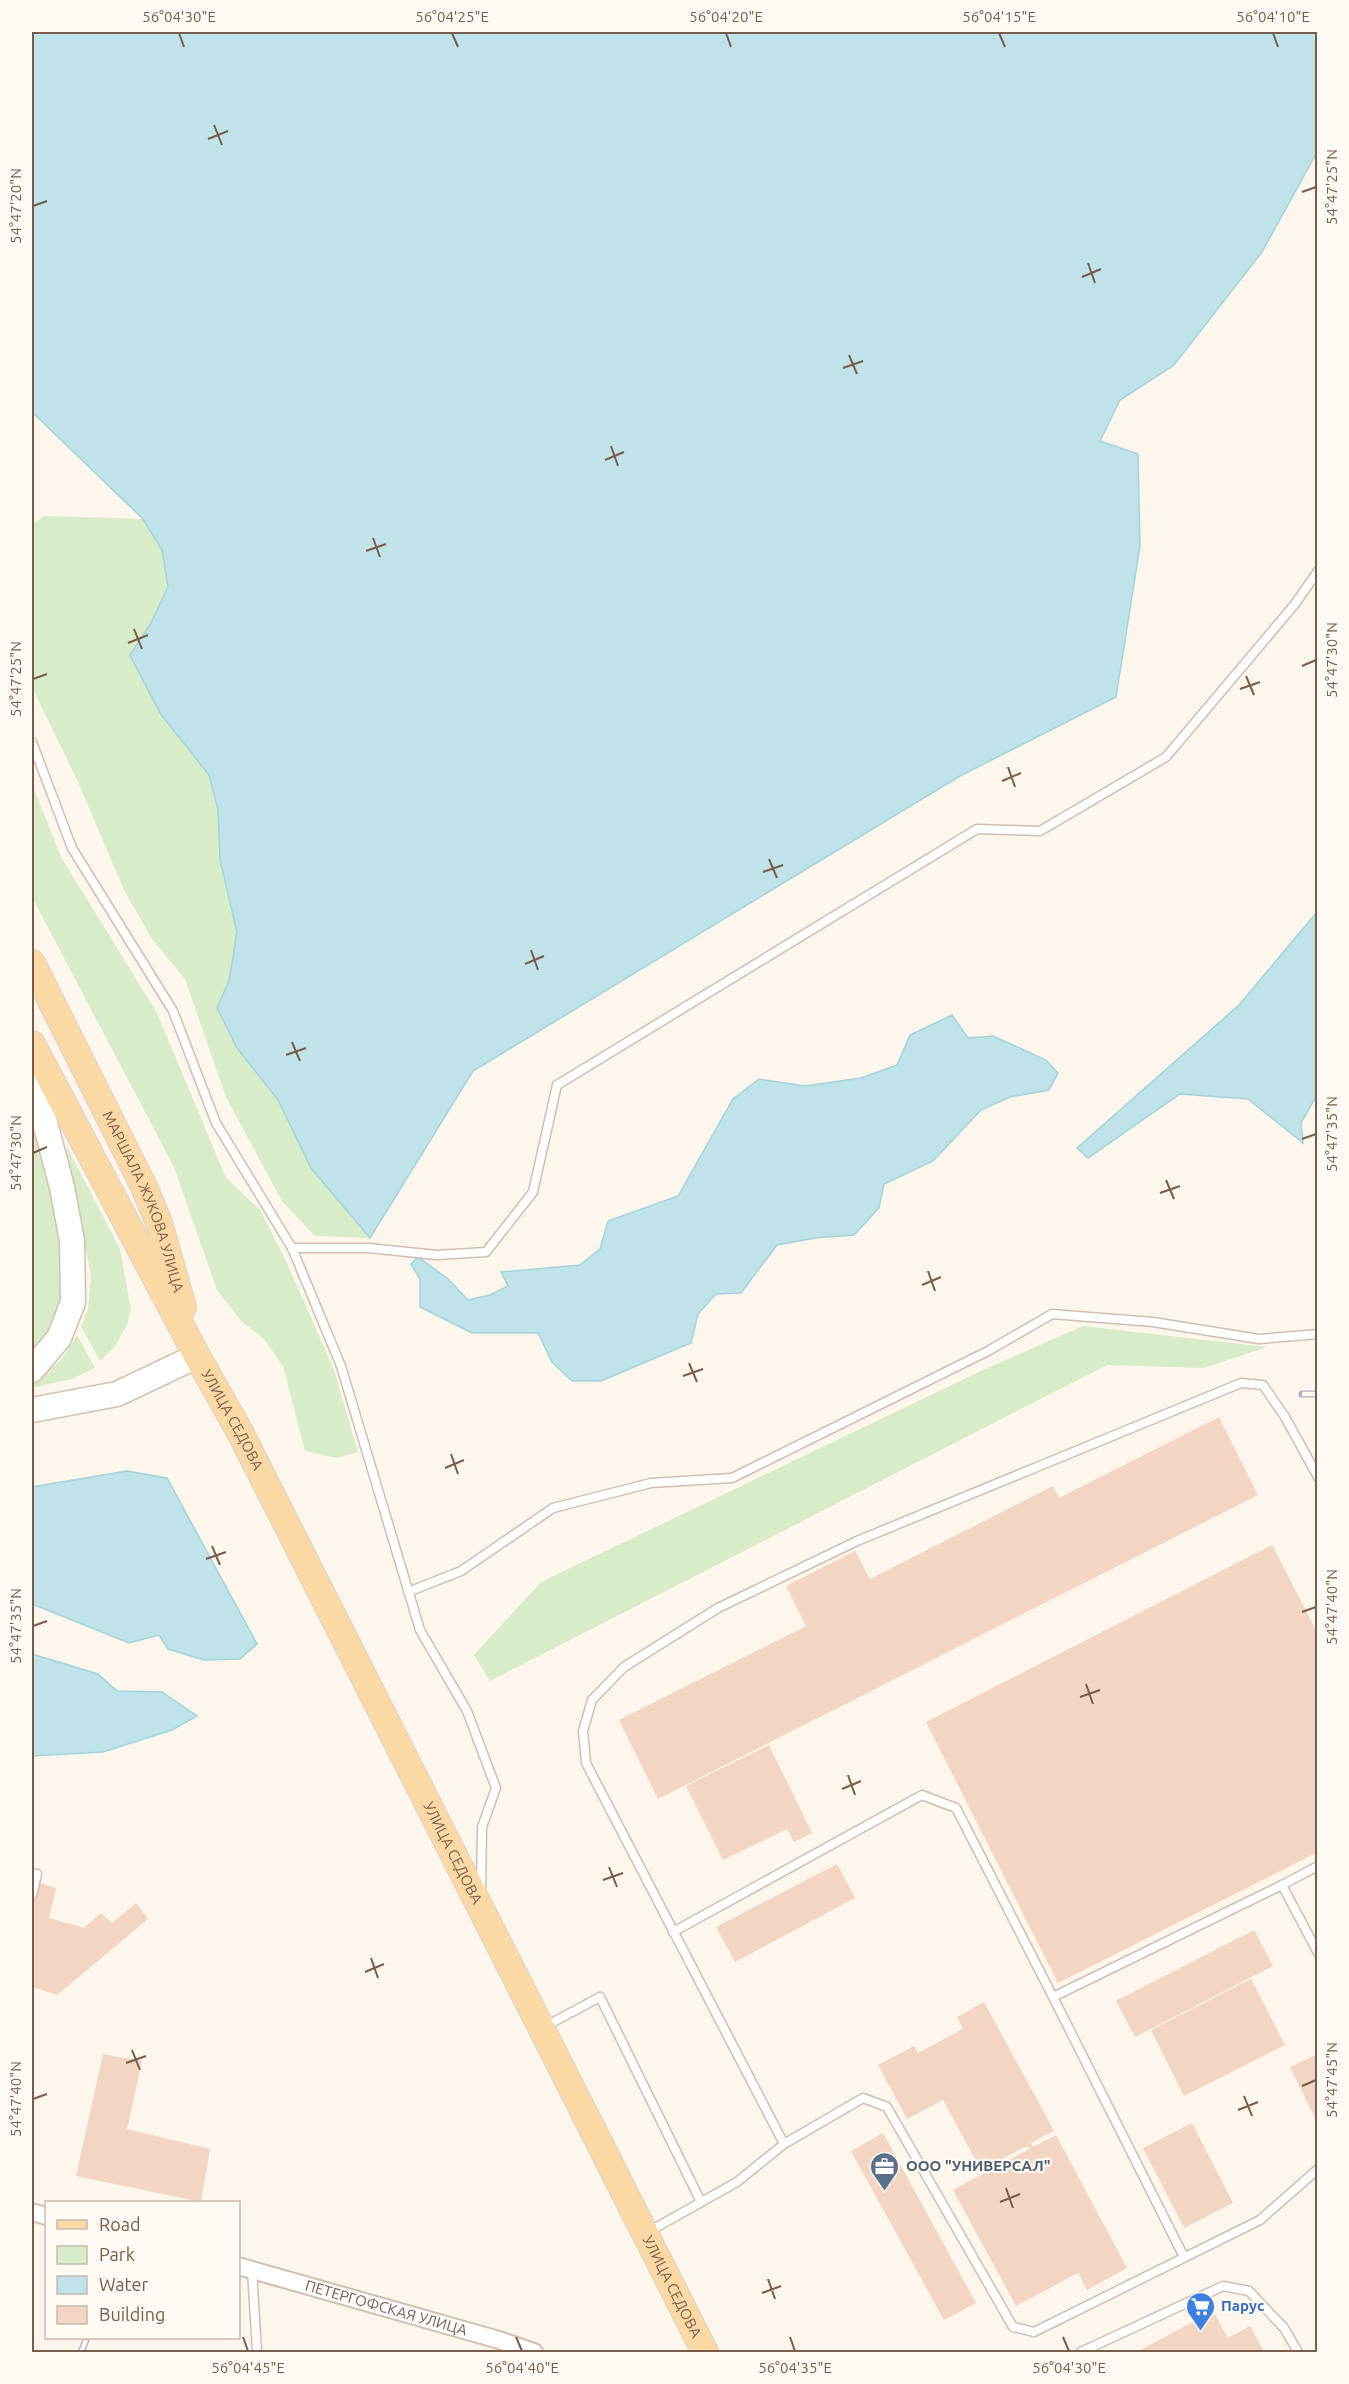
<svg xmlns="http://www.w3.org/2000/svg" width="1349" height="2384" font-family="Ubuntu,sans-serif">
<style>
.green{fill:#d8ecc9}
.water{fill:#bfe3e8;stroke:#a5d3da;stroke-width:1.5}
.building{fill:#f3d5c3}
.lines{fill:none;stroke-linecap:round;stroke-linejoin:round}
.service-casing{stroke:#d1beb0;stroke-width:11}
.minor-casing{stroke:#d1beb0;stroke-width:20}
.secondary-casing{stroke:#d6c0b0;stroke-width:27}
.primary-casing{stroke:#dad1cd;stroke-width:28}
.service{stroke:#fff;stroke-width:8}
.minor{stroke:#fff;stroke-width:16}
.secondary{stroke:#fff;stroke-width:24}
.primary{stroke:#fbd9a5;stroke-width:26}
.rail-casing{stroke:#b9a8c9;stroke-width:7}
.rail{stroke:#fffaf3;stroke-width:4.5;stroke-dasharray:14;stroke-linecap:butt}
.ticks{fill:none;stroke:#7a5c4d;stroke-width:2}
.labels{text-anchor:middle;stroke-width:4.5;stroke-linejoin:round;paint-order:stroke}
.street-label{font-size:15px;fill:#7a5c4d;stroke:#fffaf3}
.service-label{font-size:15px;font-weight:bold;fill:#4e5e75;stroke:#fffaf3;text-anchor:start}
.shop-label{font-size:15px;font-weight:bold;fill:#366cbe;stroke:#fffaf3;text-anchor:start}
.neatline{fill:none;stroke:#7a5c4d;stroke-width:2}
.ticks-label{font-size:15px;text-anchor:middle;fill:#7a5c4d}
</style>
<rect width="100%" height="100%" fill="#fdf6ec"/>
<!-- green -->
<g class="green">
<path d="M44,516l99,3 19,31 6,37 -17,36 -21,32 30,58 49,62 9,34 2,51 17,72 -8,49 -12,27 20,40 41,52 33,68 59,70 -55,-2 -33,-35 -56,-104 -41,-118 -33,-40 -28,-49 -46,-108 -46,-95v-162z"/>
<path d="M32,784l29,73 96,156 69,165 34,32 26,51 48,109 24,82 -21,6 -32,-7 -22,-85 -19,-27 -23,-18 -24,-31 -43,-123 -142,-270z"/>
<path d="M32,1113l37,168 -16,51 -21,20z"/>
<path d="M66,1145l54,104 11,60 -4,16 -12,21 -15,15 -19,-35 7,-17 3,-33z"/>
<path d="M1083,1326l184,21 -63,21 -97,-3 -617,316 -16,-26 67,-73 442,-212z"/>
<path d="M77,1335l18,33 -23,11 -40,9v-4l30,-25z"/>
</g>
<!-- water -->
<g class="water">
<path d="M32,32h1285v120l-55,100 -88,113 -54,35 -20,41 38,13 2,92 -24,151 -156,79 -487,295 -103,167 -59,-70 -33,-68 -41,-52 -20,-40 12,-27 8,-49 -17,-72 -2,-51 -9,-34 -49,-62 -30,-58 21,-32 17,-36 -6,-37 -19,-31 -111,-107z"/>
<path d="M1317,912v183l-16,28 2,20 -55,-44 -68,-5 -92,64 -11,-10 162,-143z"/>
<path d="M952,1015l16,23 25,-2 53,24 12,13 -9,17 -39,7 -29,13 -48,51 -49,23 -5,24 -25,27 -39,3 -38,7 -36,48 -25,1 -18,20 -7,29 -90,38h-29l-20,-19 -14,-29h-66l-52,-26v-28l-9,-15 7,-7 30,22 20,21 22,-5 18,-9 -7,-14 79,-7 20,-16 8,-28 70,-25 55,-97 26,-20 46,7 56,-8 36,-13 13,-30z"/>
<path d="M127,1471l40,7 90,166 -17,15 -36,1 -36,-11 -9,-14 -30,8 -97,-39v-117z"/>
<path d="M32,1654l66,20 19,17 45,1 35,24 -25,14 -69,22 -71,4z"/>
</g>
<!-- building -->
<g class="building">
<path d="M1219,1417l39,78 -600,304 -39,-79 187,-94 -20,-40 69,-35 15,28 183,-93 6,12z"/>
<path d="M1272,1545l46,89v218l-260,131 -132,-261z"/>
<path d="M769,1745l43,88 -18,9 -7,-13 -64,31 -37,-74z"/>
<path d="M837,1864l18,34 -120,64 -19,-35z"/>
<path d="M37,1882l19,6 -7,30 35,10 17,-15 11,10 24,-20 12,16 -91,76 -25,-8v-85z"/>
<path d="M1254,1930l19,36 -138,71 -19,-36z"/>
<path d="M1251,1979l34,66 -101,51 -33,-66z"/>
<path d="M984,2002l70,129 -23,12 2,4 23,-12 71,133 -40,22 -9,-17 -62,33 -63,-116 76,-41 -2,-3 -46,24 -38,-70 -36,19 -29,-54 36,-19 4,7 45,-24 -6,-12z"/>
<path d="M103,2054l39,7 -15,68 83,20 -9,53 -125,-26z"/>
<path d="M1318,2054v70l-28,-57z"/>
<path d="M1192,2123l41,80 -49,25 -41,-80z"/>
<path d="M883,2133l93,170 -32,17 -93,-169z"/>
<path d="M1213,2311l15,27 22,-12 14,26h-127z"/>
</g>
<g class="lines">
<defs>
<g id="service">
<path d="M32,742l40,106 101,163 43,112 76,125 49,118 79,264 47,81 29,77 -14,39 -1,64"/>
<path d="M292,1248h76l69,7 49,-3 47,-60 24,-107 420,-256 63,2 126,-74 129,-153 23,-33"/>
<path d="M408,1592l53,-21 92,-63 98,-25 81,-5 256,-127 64,-37 101,8 106,17 59,-5"/>
<path d="M1318,1866l-36,19 36,68"/>
<path d="M32,1873l5,1 -5,21"/>
<path d="M673,1932l249,-137 34,13 97,189"/>
<path d="M544,2027l56,-30 101,205"/>
<path d="M784,2144l-198,-381 -3,-32 9,-31 32,-33 94,-59 139,-67 384,-158 22,2 22,32 33,60"/>
<path d="M648,2232l89,-50 47,-38 79,-46 24,9 126,220 21,5 226,-112 58,-51"/>
<path d="M1184,2257l-131,-260 229,-112"/>
<path d="M252,2270l5,82"/>
<path d="M1081,2352l142,-66 26,5 35,37 14,24"/>
</g>
<g id="minor">
<path d="M32,2212l14,4"/>
<path id="s1" d="M238,2266l261,74 35,12"/>
</g>
<g id="secondary">
<path d="M32,1074l30,113 10,54 1,61 -14,36 -27,32"/>
<path d="M32,1410l85,-16 80,-38"/>
</g>
<g id="primary">
<path id="s2" d="M32,963l112,224 15,36 24,84"/>
<path id="s3" d="M32,1044l165,312 44,78 464,918"/>
</g>
</defs>
<!-- service casing -->
<use href="#service" class="service-casing"/>
<!-- minor casing -->
<use href="#minor" class="minor-casing"/>
<!-- secondary casing -->
<use href="#secondary" class="secondary-casing"/>
<!-- primary casing -->
<use href="#primary" class="primary-casing"/>
<!-- service -->
<use href="#service" class="service"/>
<!-- minor -->
<use href="#minor" class="minor"/>
<!-- secondary -->
<use href="#secondary" class="secondary"/>
<!-- primary -->
<use href="#primary" class="primary"/>
<defs>
<g id="rail">
<path d="M1302,1394h16"/>
<path d="M81,2352l5,-12"/>
</g>
</defs>
<!-- rail casing -->
<use href="#rail" class="rail-casing"/>
<!-- rail -->
<use href="#rail" class="rail"/>
</g>
<!-- ticks -->
<path class="ticks" d="M179,33l5,14M452,33l6,14M726,33l5,14M999,33l6,14M1273,33l5,14M214,125l8,20M208,139l20,-8M1302,192l14,-5M33,206l14,-5M1088,263l7,20M1082,277l19,-8M849,355l8,19M843,368l20,-7M611,446l7,20M605,460l19,-8M373,538l7,19M366,551l20,-7M134,629l8,20M128,643l20,-8M1302,666l14,-6M1246,676l8,19M33,679l14,-5M1240,689l20,-7M1008,767l7,20M1002,781l19,-8M769,859l8,19M763,872l20,-7M531,950l7,20M525,964l19,-8M292,1042l8,19M286,1055l20,-7M1302,1139l14,-5M33,1153l14,-6M1166,1180l8,19M1160,1193l20,-7M928,1271l7,20M922,1285l19,-8M689,1363l8,19M683,1376l20,-7M451,1454l7,20M445,1468l19,-8M212,1546l8,19M206,1559l20,-7M1302,1612l14,-5M33,1626l14,-5M1086,1684l7,20M1080,1697l20,-7M848,1775l7,20M842,1789l19,-8M609,1867l8,20M603,1880l20,-7M371,1958l7,20M365,1972l19,-8M132,2050l8,20M126,2063l20,-7M1302,2086l14,-6M1244,2096l8,20M33,2099l14,-5M1238,2110l20,-8M1006,2188l7,20M1000,2202l20,-8M768,2279l7,20M762,2293l19,-7M243,2337l5,14M516,2337l6,14M790,2337l5,14M1063,2337l6,14"/>
<!-- icons -->
<defs>
<symbol id="office-pin" viewBox="-11 -11 22 30"><path d="M0 17L-7.5 6A9.5 9.5 0 1 1 7.5 6Z" fill="#5c6f8a" stroke="#fffaf3"/><path d="M-6-3h4V-5.5h4V-3h4V5H-6ZM-1-4.5V-3h2v-1.5ZM-6 0V1H6V0Z" fill="#fff"/></symbol>
<symbol id="supermarket-pin" viewBox="-11 -11 22 30"><path d="M0 17L-7.5 6A9.5 9.5 0 1 1 7.5 6Z" fill="#3f7fe0" stroke="#fffaf3"/><path d="M-6-5.5h2.5l.6 2H6L4.5 2H-2.5L-4.4-4H-6ZM-1.5 3.2a1.3 1.3 0 1 0 .1 0ZM3 3.2a1.3 1.3 0 1 0 .1 0Z" fill="#fff"/></symbol>
</defs>
<g fill-rule="evenodd">
<use href="#office-pin" x="868" y="2150" width="33" height="45"/>
<use href="#supermarket-pin" x="1184" y="2290" width="33" height="45"/>
</g>
<g class="labels">
<!-- street labels -->
<g class="street-label">
<text dy="5" stroke="none"><textPath href="#s2" startOffset="264">МАРШАЛА ЖУКОВА УЛИЦА</textPath></text>
<text dy="5" stroke="none"><textPath href="#s3" startOffset="426">УЛИЦА СЕДОВА</textPath></text>
<text dy="5" stroke="none"><textPath href="#s3" startOffset="912">УЛИЦА СЕДОВА</textPath></text>
<text dy="5" stroke="none"><textPath href="#s3" startOffset="1398">УЛИЦА СЕДОВА</textPath></text>
<text dy="5" stroke="none"><textPath href="#s1" startOffset="154">ПЕТЕРГОФСКАЯ УЛИЦА</textPath></text>
</g>
<!-- service labels -->
<g class="service-label">
<text x="906" y="2171">ООО "УНИВЕРСАЛ"</text>
</g>
<!-- shop labels -->
<g class="shop-label">
<text x="1221" y="2311">Парус</text>
</g>
</g>
<!-- border -->
<rect width="1349" height="2384" fill="none" stroke="#fffaf3" stroke-width="66"/>
<!-- legend -->
<rect x="45" y="2201" width="195" height="138" fill="#fffaf3" stroke="#cabbb1" stroke-width="1.5"/>
<rect x="57" y="2220" width="30" height="9" fill="#fbd9a5" stroke="#cabbb1" stroke-width="1.5"/>
<text x="99" y="2231" font-size="18" fill="#7a5c4d">Road</text>
<rect x="57" y="2246" width="30" height="18" fill="#d8ecc9" stroke="#cabbb1" stroke-width="1.5"/>
<text x="99" y="2261" font-size="18" fill="#7a5c4d">Park</text>
<rect x="57" y="2276" width="30" height="18" fill="#bfe3e8" stroke="#cabbb1" stroke-width="1.5"/>
<text x="99" y="2291" font-size="18" fill="#7a5c4d">Water</text>
<rect x="57" y="2306" width="30" height="18" fill="#f3d5c3" stroke="#cabbb1" stroke-width="1.5"/>
<text x="99" y="2321" font-size="18" fill="#7a5c4d">Building</text>
<rect x="33" y="33" width="1283" height="2318" class="neatline"/>
<g class="ticks-label">
<text x="179" y="22">56°04'30"E</text>
<text x="452" y="22">56°04'25"E</text>
<text x="726" y="22">56°04'20"E</text>
<text x="999" y="22">56°04'15"E</text>
<text x="1273" y="22">56°04'10"E</text>
<text transform="translate(1332 187) rotate(-90)" y="5">54°47'25"N</text>
<text transform="translate(16 206) rotate(-90)" y="5">54°47'20"N</text>
<text transform="translate(1332 660) rotate(-90)" y="5">54°47'30"N</text>
<text transform="translate(16 679) rotate(-90)" y="5">54°47'25"N</text>
<text transform="translate(1332 1134) rotate(-90)" y="5">54°47'35"N</text>
<text transform="translate(16 1153) rotate(-90)" y="5">54°47'30"N</text>
<text transform="translate(1332 1607) rotate(-90)" y="5">54°47'40"N</text>
<text transform="translate(16 1626) rotate(-90)" y="5">54°47'35"N</text>
<text transform="translate(1332 2080) rotate(-90)" y="5">54°47'45"N</text>
<text transform="translate(16 2099) rotate(-90)" y="5">54°47'40"N</text>
<text x="248" y="2373">56°04'45"E</text>
<text x="522" y="2373">56°04'40"E</text>
<text x="795" y="2373">56°04'35"E</text>
<text x="1069" y="2373">56°04'30"E</text>
</g>
</svg>
